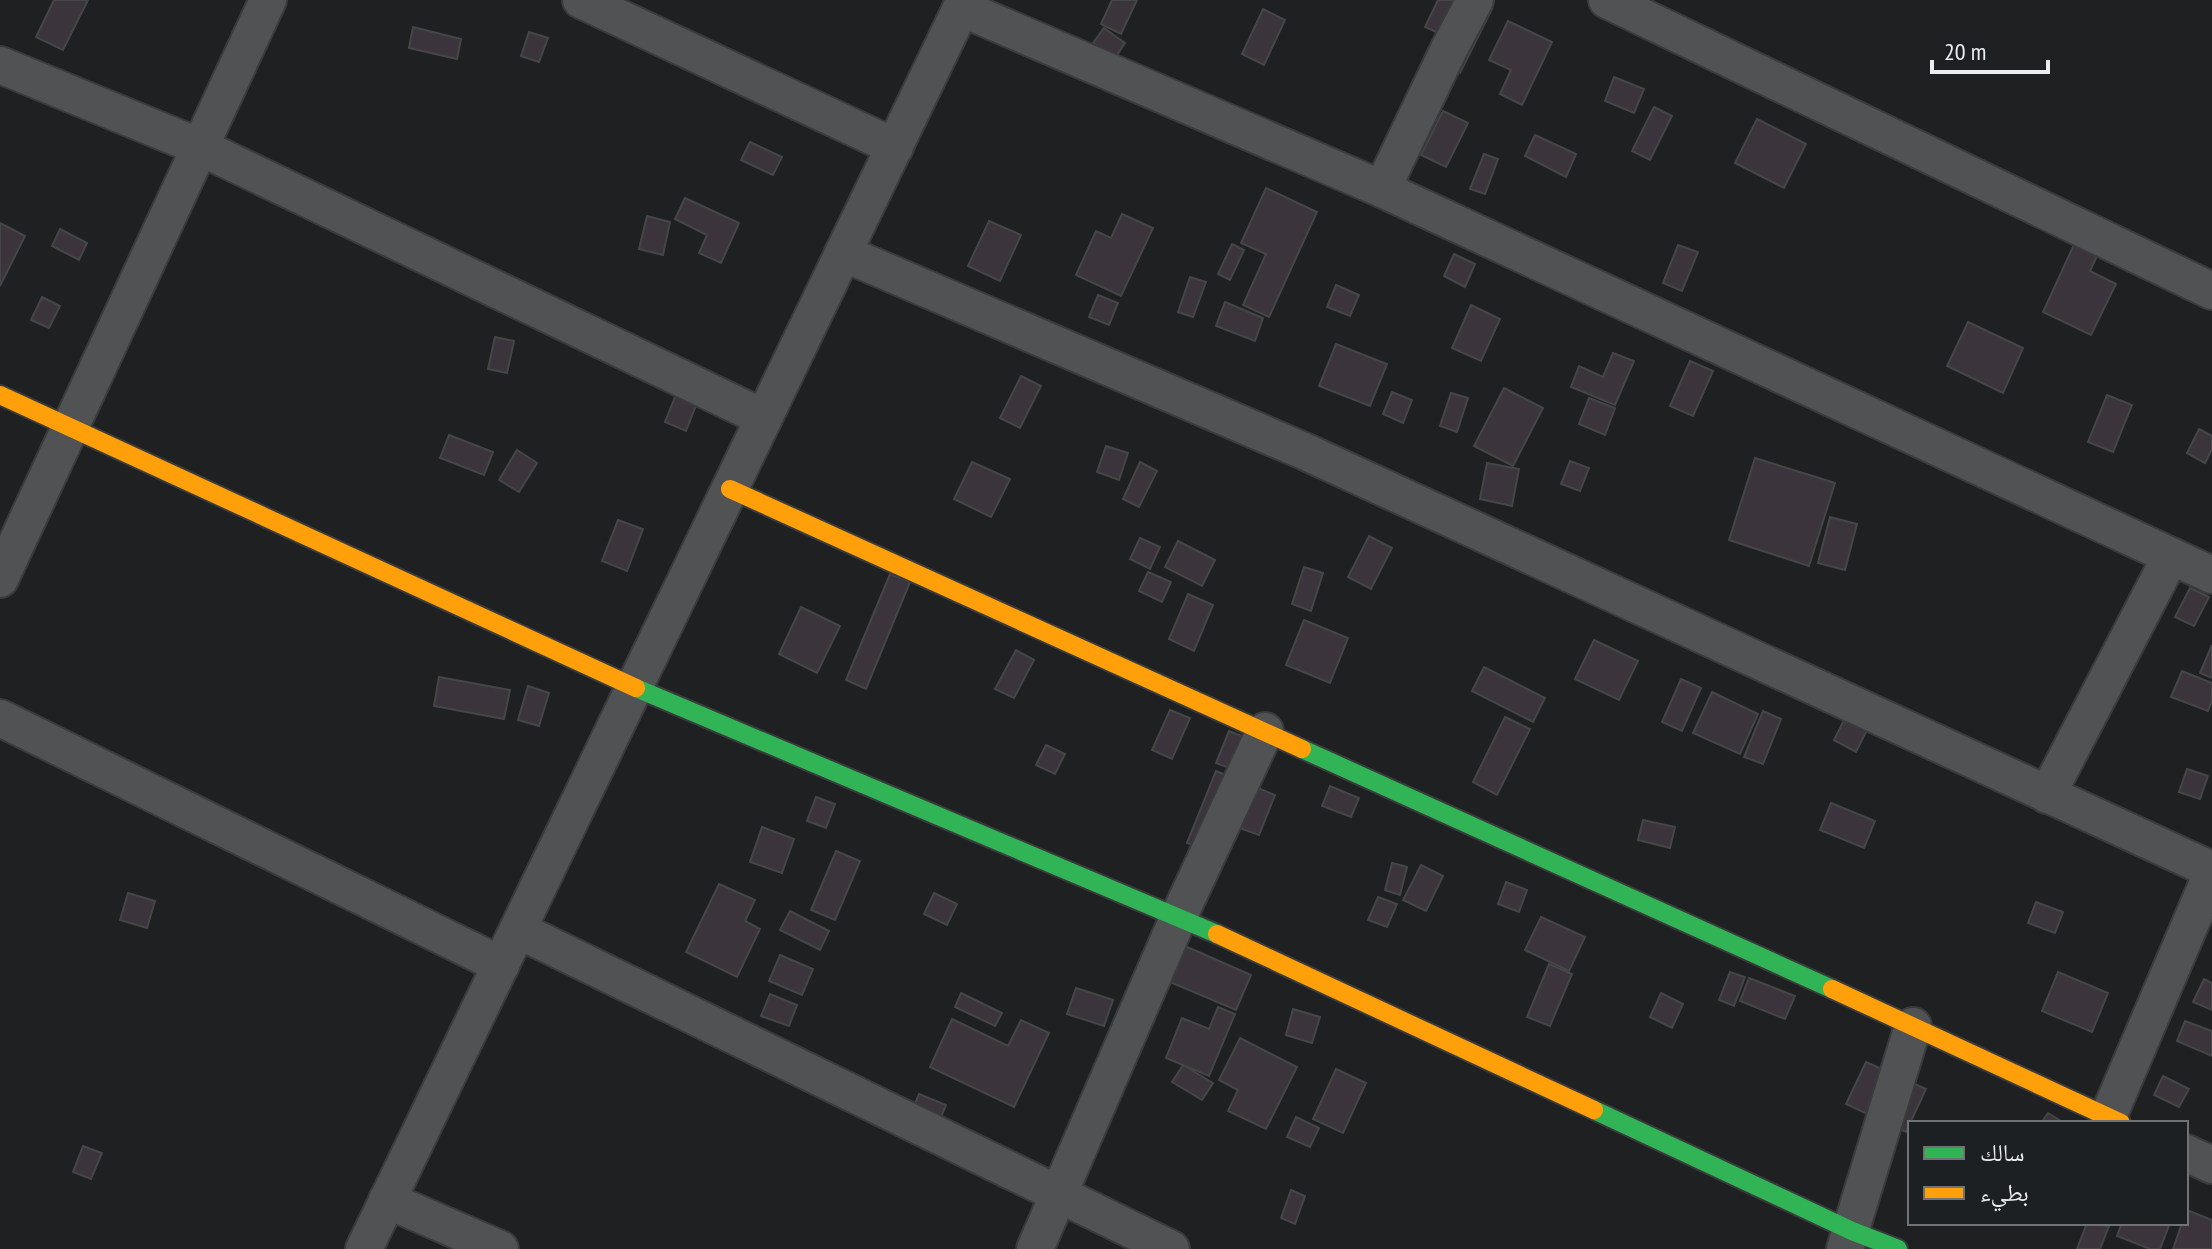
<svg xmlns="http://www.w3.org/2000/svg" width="2212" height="1249" font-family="'PT Sans Narrow','Noto Naskh Arabic',sans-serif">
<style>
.building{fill:#3c343c;stroke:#454647;stroke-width:2}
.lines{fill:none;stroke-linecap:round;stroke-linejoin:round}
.street-casing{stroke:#393b3c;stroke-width:40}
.fast-casing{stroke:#393b3c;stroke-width:22}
.slow-casing{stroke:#393b3c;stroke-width:22}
.street{stroke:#515254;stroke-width:36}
.fast{stroke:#30b455;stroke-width:18}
.slow{stroke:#ff9f0a;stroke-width:18}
</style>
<rect width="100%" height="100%" fill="#1e2022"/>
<!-- building -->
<g class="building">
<path d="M54,0h34l-25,50 -27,-13z"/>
<path d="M1112,0h25l-16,34 -20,-10z"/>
<path d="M1438,0h36l18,9 -32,64 -27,-13 12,-24 -20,-9z"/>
<path d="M1263,9l22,11 -21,45 -22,-11z"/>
<path d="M1508,21l44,21 -30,63 -22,-11 11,-24 -22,-10z"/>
<path d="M413,27l48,12 -4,20 -48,-11z"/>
<path d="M1104,28l21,15 -10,15 -22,-15z"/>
<path d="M529,32l19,6 -9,24 -18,-6z"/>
<path d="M1614,77l30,12 -10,24 -29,-12z"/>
<path d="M1654,107l18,9 -22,44 -18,-9z"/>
<path d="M1443,111l25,12 -22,44 -25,-12z"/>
<path d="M1757,119l49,25 -22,44 -49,-25z"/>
<path d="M1535,135l41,19 -10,23 -41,-21z"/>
<path d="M750,142l32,15 -9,18 -32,-15z"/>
<path d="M1484,154l14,5 -13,35 -15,-5z"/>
<path d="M1266,188l51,24 -48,105 -26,-12 23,-51 -25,-11z"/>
<path d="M685,198l54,25 -18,40 -22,-10 8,-18 -32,-16z"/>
<path d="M1122,214l31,14 -32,68 -45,-21 20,-44 15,7z"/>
<path d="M647,216l23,6 -7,33 -24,-6z"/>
<path d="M989,221l32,14 -21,46 -32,-15z"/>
<path d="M0,223l25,13 -25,50z"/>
<path d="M60,229l27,14 -8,17 -27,-14z"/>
<path d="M2078,236l23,11 -11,24 26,13 -25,51 -48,-23z"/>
<path d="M1232,244l12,6 -14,30 -12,-6z"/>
<path d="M1678,245l20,7 -16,39 -19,-8z"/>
<path d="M1454,254l21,10 -10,23 -21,-11z"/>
<path d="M1190,277l16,5 -13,35 -15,-5z"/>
<path d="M1336,285l23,10 -9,21 -23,-9z"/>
<path d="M1098,295l20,8 -9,22 -20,-8z"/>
<path d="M42,297l18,9 -11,22 -18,-8z"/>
<path d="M1225,302l38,16 -8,23 -39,-15z"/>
<path d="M1471,305l29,14 -19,42 -29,-13z"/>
<path d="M1968,322l55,26 -20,45 -56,-27z"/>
<path d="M495,337l19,4 -7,32 -19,-4z"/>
<path d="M1336,344l51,20 -17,42 -51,-20z"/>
<path d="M1613,353l21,8 -19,44 -44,-18 8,-21 24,11z"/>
<path d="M1690,361l23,10 -20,45 -23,-10z"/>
<path d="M1021,376l20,10 -21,42 -20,-10z"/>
<path d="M679,387l21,8 -14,36 -21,-9z"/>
<path d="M1504,388l39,20 -30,58 -39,-20z"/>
<path d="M1392,392l20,8 -9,23 -20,-9z"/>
<path d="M1451,393l17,5 -11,34 -17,-6z"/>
<path d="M2107,395l25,10 -19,47 -25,-10z"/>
<path d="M1589,398l26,10 -10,27 -26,-11z"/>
<path d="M2199,429l13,7v13l-7,14 -18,-10z"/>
<path d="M449,435l44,17 -9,23 -44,-17z"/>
<path d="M1106,446l22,7 -9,27 -22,-8z"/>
<path d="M517,450l20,13 -18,29 -20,-12z"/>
<path d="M1755,458l80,25 -26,83 -80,-26z"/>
<path d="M1570,461l19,7 -9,23 -19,-7z"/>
<path d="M972,462l38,17 -19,38 -37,-18z"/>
<path d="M1140,462l17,9 -18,36 -16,-8z"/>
<path d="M1487,463l32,6 -7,37 -32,-7z"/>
<path d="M1830,517l27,7 -12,46 -27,-7z"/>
<path d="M618,520l25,9 -16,42 -25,-10z"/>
<path d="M1369,536l23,12 -21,41 -23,-12z"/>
<path d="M1140,538l20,9 -10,22 -20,-10z"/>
<path d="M1178,541l37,19 -13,26 -37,-19z"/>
<path d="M1304,567l19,6 -12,38 -19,-7z"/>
<path d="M1148,572l23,10 -9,20 -23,-11z"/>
<path d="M890,574l20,8 -44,107 -20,-9z"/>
<path d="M2190,588l19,9 -15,29 -19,-9z"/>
<path d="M1188,594l25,11 -19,46 -25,-12z"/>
<path d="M801,607l39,19 -23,47 -38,-19z"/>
<path d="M1304,620l44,18 -18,45 -44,-18z"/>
<path d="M1594,640l44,21 -19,39 -44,-21z"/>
<path d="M2212,645v33l-12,-5z"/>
<path d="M1016,650l18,10 -20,38 -19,-9z"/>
<path d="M1484,667l61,31 -12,24 -61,-31z"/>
<path d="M2182,671l30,12v18l-4,10 -37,-14z"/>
<path d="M439,677l71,13 -6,29 -70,-13z"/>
<path d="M1681,679l20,9 -19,43 -20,-9z"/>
<path d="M528,686l21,7 -10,33 -21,-6z"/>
<path d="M1712,692l46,22 -18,40 -47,-21z"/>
<path d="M1170,710l20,8 -18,41 -20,-9z"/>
<path d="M1763,711l18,8 -18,45 -19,-7z"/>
<path d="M1505,717l25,12 -33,66 -24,-13z"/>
<path d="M1845,718l22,12 -11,22 -22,-12z"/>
<path d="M1229,731l23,9 -13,32 -23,-9z"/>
<path d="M1046,745l19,9 -10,20 -19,-9z"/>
<path d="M2187,769l21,7 -8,23 -21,-7z"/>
<path d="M1216,771l59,24 -16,40 -22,-8 -12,30 -38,-14z"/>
<path d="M1330,786l29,12 -8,19 -29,-11z"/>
<path d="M816,797l19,7 -9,24 -19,-7z"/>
<path d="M1831,803l44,18 -11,27 -44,-18z"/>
<path d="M1643,820l32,7 -5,21 -32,-8z"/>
<path d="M762,827l32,12 -12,34 -32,-11z"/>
<path d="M836,851l24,10 -25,59 -24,-10z"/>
<path d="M1392,863l15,4 -7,28 -15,-5z"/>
<path d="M1421,865l22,11 -17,35 -23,-11z"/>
<path d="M1506,882l21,8 -8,22 -21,-8z"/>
<path d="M719,884l36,16 -10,21 15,8 -23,48 -51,-25z"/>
<path d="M128,893l27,8 -8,27 -27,-8z"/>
<path d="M934,893l23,11 -10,21 -23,-11z"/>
<path d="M1378,897l19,7 -10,23 -19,-7z"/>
<path d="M2036,902l27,10 -8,21 -27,-10z"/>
<path d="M790,911l39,20 -9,19 -40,-20z"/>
<path d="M1541,917l44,20 -16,34 -44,-21z"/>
<path d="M1185,946l66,29 -15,35 -66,-28z"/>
<path d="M780,955l33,14 -11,26 -33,-14z"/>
<path d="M1549,964l23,10 -22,52 -23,-9z"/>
<path d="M1730,972l15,5 -11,29 -15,-6z"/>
<path d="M2058,972l50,21 -16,39 -50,-21z"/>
<path d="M1749,978l46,18 -10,23 -45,-18z"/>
<path d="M2204,979l8,4v27l-19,-8z"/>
<path d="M1076,988l37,12 -9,26 -37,-12z"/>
<path d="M961,993l41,20 -7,13 -40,-19z"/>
<path d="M1661,993l22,11 -11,24 -22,-11z"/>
<path d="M770,994l27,11 -8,21 -28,-10z"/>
<path d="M1218,1007l17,7 -26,62 -43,-18 16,-40 27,11z"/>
<path d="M1293,1009l27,8 -8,26 -26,-8z"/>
<path d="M952,1019l56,27 13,-26 28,13 -35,74 -84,-40z"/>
<path d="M2185,1021l27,10v25l-35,-15z"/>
<path d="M1240,1038l57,29 -31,62 -38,-18 10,-21 -19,-10z"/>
<path d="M1866,1062l60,27 -20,43 -60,-28z"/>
<path d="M1183,1065l30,18 -11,17 -30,-18z"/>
<path d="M1336,1069l30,14 -23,50 -30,-14z"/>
<path d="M2163,1076l26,13 -10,18 -25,-12z"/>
<path d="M919,1094l27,11 -7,17 -27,-11z"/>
<path d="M2048,1113l16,10h-23z"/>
<path d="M1296,1117l23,11 -9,19 -23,-10z"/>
<path d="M83,1146l19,7 -11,26 -18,-7z"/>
<path d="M1291,1190l14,6 -10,28 -14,-6z"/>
<path d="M2187,1210l25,10v29h-39l9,-26h4z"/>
<path d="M2087,1223l22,3 -9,23h-23z"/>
<path d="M2122,1223h48l-10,26h-10l-33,-13z"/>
</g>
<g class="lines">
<defs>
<g id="street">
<path d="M581,0l314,147"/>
<path d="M1607,0l605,291"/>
<path d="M961,8l421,181 830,386"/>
<path d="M0,65l200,82 564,271"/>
<path d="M1382,189l67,-140 26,-49"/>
<path d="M843,253l463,199 906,418"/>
<path d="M0,579l268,-579"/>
<path d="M0,718l501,247"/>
<path d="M2047,795l124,-239"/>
<path d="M518,930l653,319"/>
<path d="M2108,1117l104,-244"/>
<path d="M2186,1153l26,12"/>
<path d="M387,1200l113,49"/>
<path d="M364,1249l601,-1249"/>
<path d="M1035,1249l144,-333 86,-185"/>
<path d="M1845,1249l68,-223"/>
</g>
<g id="fast">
<path d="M636,688l581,246"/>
<path d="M1302,749l530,240"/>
<path d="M1594,1110l258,121 46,18"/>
</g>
<g id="slow">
<path d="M0,395l636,293"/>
<path d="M730,489l572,260"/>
<path d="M1217,934l377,176"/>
<path d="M1832,989l289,134"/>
</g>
</defs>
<!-- street casing -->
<use href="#street" class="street-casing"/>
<!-- fast casing -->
<use href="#fast" class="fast-casing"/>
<!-- slow casing -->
<use href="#slow" class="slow-casing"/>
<!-- street -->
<use href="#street" class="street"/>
<!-- fast -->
<use href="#fast" class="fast"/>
<!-- slow -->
<use href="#slow" class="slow"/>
</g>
<!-- legend -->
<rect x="1908" y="1121" width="280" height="104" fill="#1d2023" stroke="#707275" stroke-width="2"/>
<rect x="1924" y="1147" width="40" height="12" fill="#30b455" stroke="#707275" stroke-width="2"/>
<text x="1980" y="1161" font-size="24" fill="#ecedf0">سالك</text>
<rect x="1924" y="1187" width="40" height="12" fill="#ff9f0a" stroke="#707275" stroke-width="2"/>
<text x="1980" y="1201" font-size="24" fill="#ecedf0">بطيء</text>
<!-- scale -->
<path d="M1932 60v12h116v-12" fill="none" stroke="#ecedf0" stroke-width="4"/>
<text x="1944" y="60" font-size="24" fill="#ecedf0" stroke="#1d2023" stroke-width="6" paint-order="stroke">20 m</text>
</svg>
